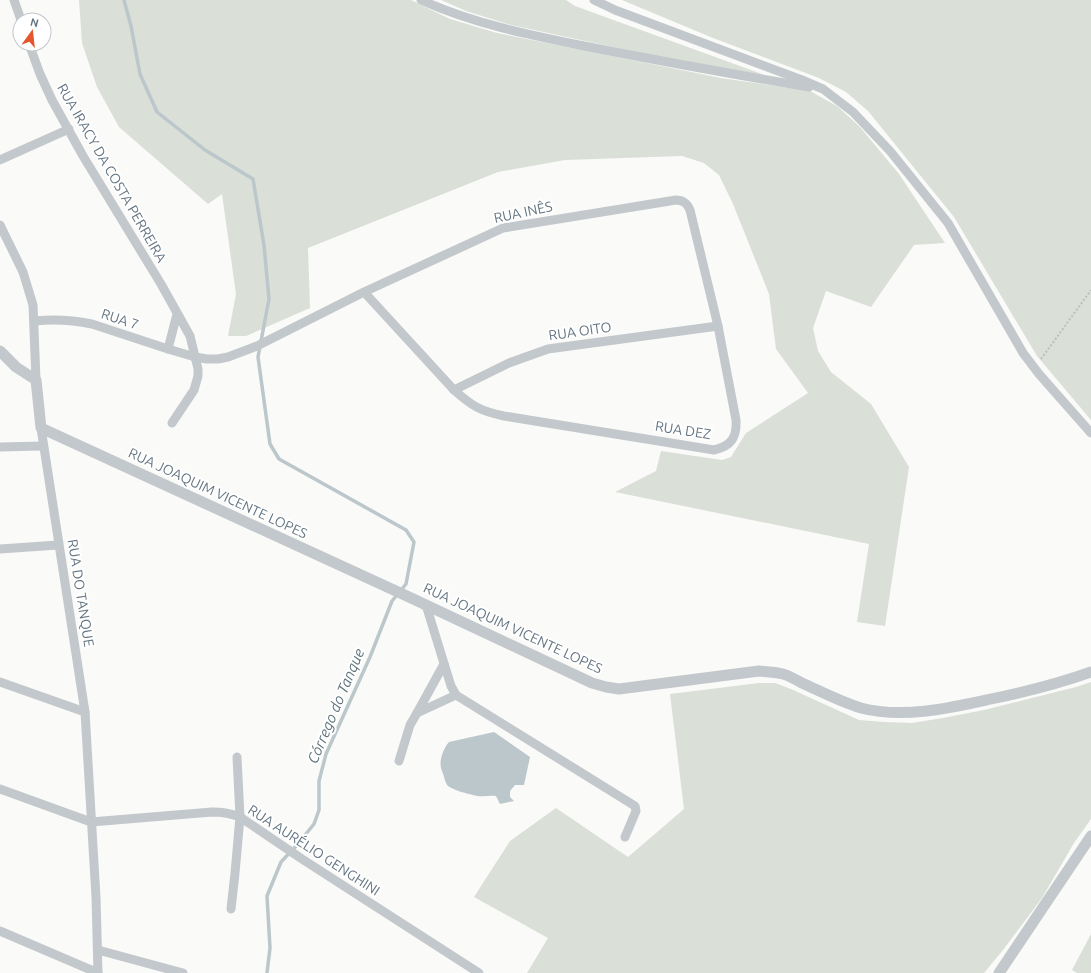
<svg xmlns="http://www.w3.org/2000/svg" width="1091" height="973" font-family="Ubuntu,sans-serif">
<style>
.green{fill:#dadfd7}
.water{fill:#bbc7cb}
.lines{fill:none;stroke-linecap:round;stroke-linejoin:round}
.stream{stroke:#bbc7cb;stroke-width:3.5}
.path{stroke:#bbbfc2;stroke-width:2;stroke-dasharray:2 2;stroke-linecap:butt}
.minor{stroke:#c3c8cc;stroke-width:9}
.tertiary{stroke:#c3c8cc;stroke-width:11}
.labels{text-anchor:middle;stroke-width:4;stroke-linejoin:round;paint-order:stroke}
.street-label{font-size:14px;fill:#657683;stroke:#fff}
.water-label{font-size:15px;font-style:italic;fill:#60757c;stroke:#fff}
</style>
<rect width="100%" height="100%" fill="#fafaf8"/>
<!-- green -->
<g class="green">
<path d="M79,0h332l39,19 47,14 224,45 89,13 27,15 23,21 39,47 46,69 -31,2 -43,62 -45,-16 -13,37 5,23 13,21 40,32 38,63 -24,159 -28,-4 12,-78 -254,-52 41,-21 5,-20 61,9 9,-3 15,-24 62,-40 -32,-44 -7,-55 -36,-90 -14,-29 -15,-12 -22,-7 -117,4 -67,12 -190,76 2,60 -64,28h-18l8,-42 -14,-100 -14,10 -89,-77 -22,-40 -15,-44z"/>
<path d="M441,0h125l9,6 190,69 -82,-13 -172,-37 -45,-14z"/>
<path d="M622,0h469v420l-54,-64 -83,-139 -86,-106 -22,-19 -27,-14 -106,-40z"/>
<path d="M1091,682v137l-17,24 -32,55 -39,52 -19,23h-457l21,-35 -74,-41 36,-56 46,-33 72,49 56,-48 -14,-115 89,-11h16l16,6 68,31 25,2 28,1 31,-5 41,-8 92,-23z"/>
<path d="M1091,934v39h-14l-5,-3z"/>
</g>
<!-- water -->
<path class="water" d="M494,732l36,25 -6,28h-9l-5,6v6l4,4 -14,3 -4,-8c-6,-1 -12,1 -18,0 -7,-1 -25,-6 -30,-10 -3,-3 -4,-11 -6,-15 -4,-9 1,-22 7,-29z"/>
<g class="lines">
<!-- stream -->
<path class="stream" d="M124,0l7,26 9,48 17,38 48,38 48,29 11,66 5,54 -11,58 12,87 9,15 127,71 8,12 -8,42 -14,17 -22,56 -44,97 -7,27v29l-5,14 -17,21 -16,17 -14,34 3,52 -3,25"/>
<!-- path -->
<path class="path" d="M1041,359l50,-69"/>
<!-- minor -->
<g class="minor">
<path d="M14,0l7,20"/>
<path d="M421,0c55,25 114,36 173,48 72,14 143,27 215,39"/>
<path d="M594,0l21,10 187,70 21,9 30,23 37,39 58,72 75,130 16,21 52,59"/>
<path d="M29,44l11,30 12,26 31,56 78,128 29,52 8,33v7l-4,14 -22,33"/>
<path d="M0,160l69,-31"/>
<path d="M0,225l23,47 10,33 3,75"/>
<path d="M35,321c20,-2 37,-1 57,3l76,25 27,8 12,2h11l10,-2 29,-11 107,-54 139,-64 173,-28c7,0 11,3 14,10l28,116 18,94c1,18 -5,26 -22,30l-210,-34c-24,-5 -32,-10 -50,-26l-90,-98"/>
<path d="M168,349l9,-35"/>
<path d="M454,390l55,-27 39,-14 170,-23"/>
<path d="M41,428l44,284 11,185 2,76"/>
<path d="M0,447l43,-1"/>
<path d="M0,549l58,-4"/>
<path d="M426,605l25,81 5,9 179,111 1,5 -11,26"/>
<path d="M0,682l85,30"/>
<path d="M417,713l27,-49"/>
<path d="M399,761l11,-36 7,-12 39,-18"/>
<path d="M0,789l91,33 121,-10c10,0 18,1 28,5l62,42 177,114"/>
<path d="M231,909l4,-36 5,-56 -3,-60"/>
<path d="M0,931l98,42"/>
<path d="M98,950l85,23"/>
</g>
<!-- tertiary -->
<g class="tertiary">
<path d="M0,351l16,16 20,13 5,48 368,169 183,86 14,4 13,2 140,-18c8,1 16,1 24,3 7,2 13,6 19,9 20,9 39,19 59,25 42,11 89,0 130,-9 34,-7 67,-15 100,-27"/>
<path d="M999,973l92,-137"/>
</g>
</g>
<g class="labels">
<!-- street labels -->
<g class="street-label">
<text transform="translate(112 173) rotate(60)" y="5">RUA IRACY DA COSTA PERREIRA</text>
<text transform="translate(523 212) rotate(-12)" y="5">RUA INÊS</text>
<text transform="translate(120 319) rotate(18)" y="5">RUA 7</text>
<text transform="translate(580 331) rotate(-8)" y="5">RUA OITO</text>
<text transform="translate(683 430) rotate(9)" y="5">RUA DEZ</text>
<text transform="translate(218 493) rotate(25)" y="5">RUA JOAQUIM VICENTE LOPES</text>
<text transform="translate(81 593) rotate(81)" y="5">RUA DO TANQUE</text>
<text transform="translate(513 628) rotate(25)" y="5">RUA JOAQUIM VICENTE LOPES</text>
<text transform="translate(314 850) rotate(33)" y="5">RUA AURÉLIO GENGHINI</text>
</g>
<!-- water labels -->
<g class="water-label">
<text transform="translate(336 706) rotate(-67)" y="5">Córrego do Tanque</text>
</g>
</g>
<!-- north arrow -->
<g transform="translate(32 32) rotate(15)"><circle r="19" fill="#ffffff" stroke="#c1c8cd"/>
<path d="M0-3L7 15L0 10L-7 15Z" fill="#e4572e"/>
<text y="-6" font-size="11" font-weight="bold" text-anchor="middle" fill="#657683">N</text>
</g>
</svg>
